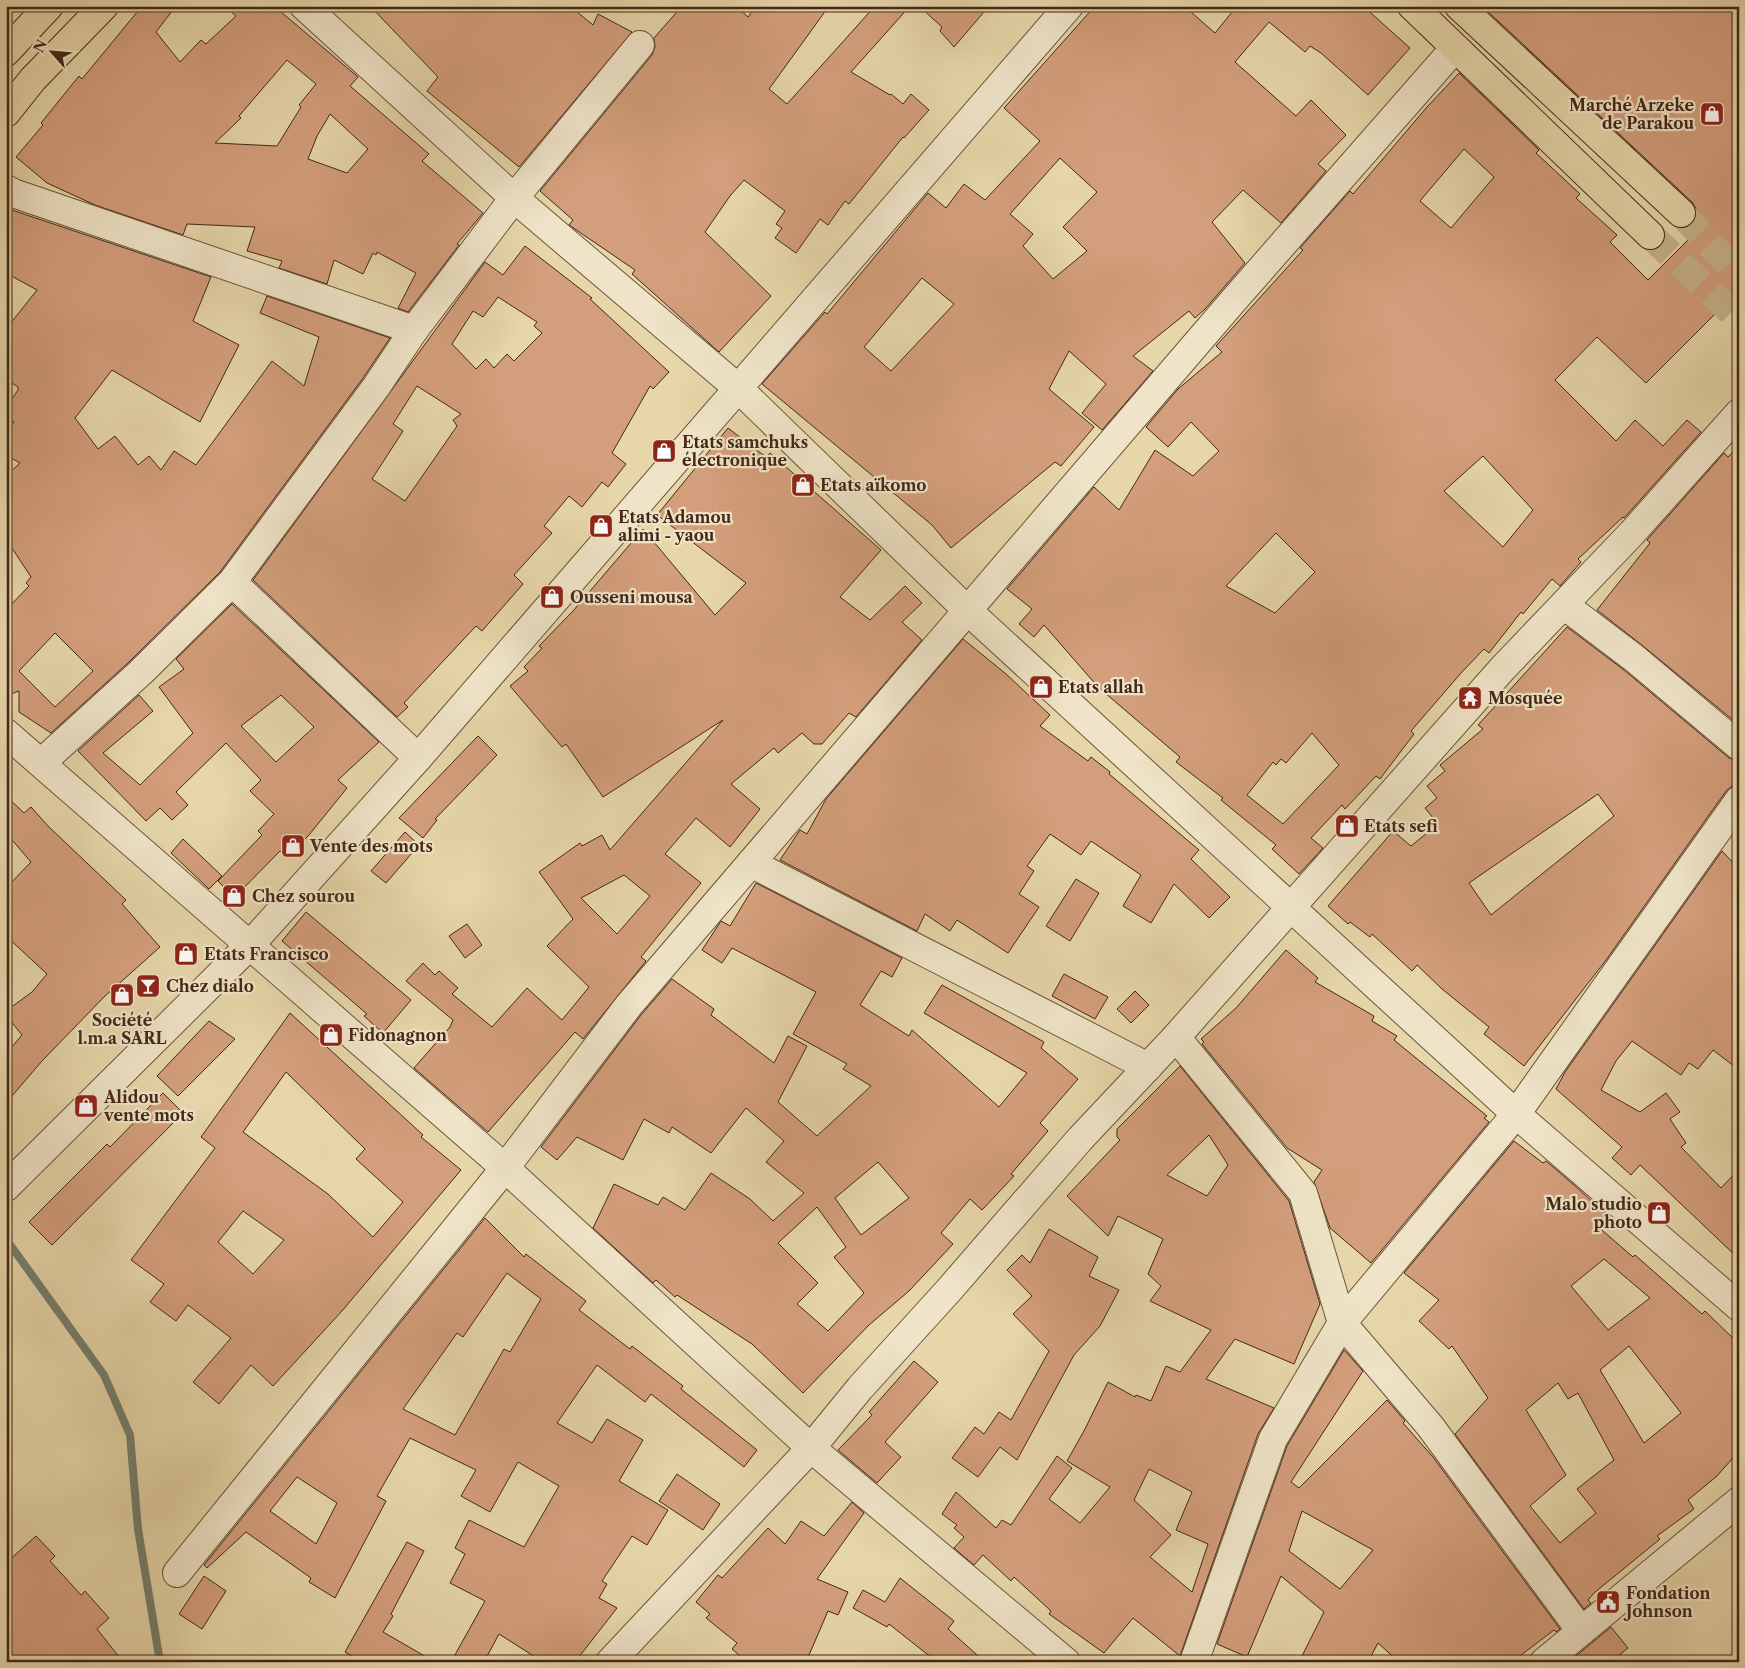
<svg xmlns="http://www.w3.org/2000/svg" width="1745" height="1668" font-family="'Libre Caslon Text',serif">
<style>
.lines{fill:none;stroke-linecap:round;stroke-linejoin:round}
.stream{stroke:#757f6e;stroke-width:8}
.building{fill:#d39e7b;stroke:#442718;fill-rule:evenodd}
.major-tunnel{stroke:#c6b38c;stroke-width:28;stroke-dasharray:28 14;stroke-linecap:butt}
.minor-casing{stroke:#6c533c;stroke-width:30}
.major-casing{stroke:#442718;stroke-width:30}
.minor{stroke:#efe4c7;stroke-width:28}
.major{stroke:#e6d6a9;stroke-width:28}
.labels{text-anchor:middle;stroke-width:4.5;stroke-linejoin:round;paint-order:stroke}
.poi-label{font-size:16px;font-weight:bold;fill:#442718;stroke:#efe4c7;text-anchor:start}
</style>
<rect width="100%" height="100%" fill="#e6d6a9"/>
<filter id="stains"><feTurbulence type="fractalNoise" baseFrequency=".004" numOctaves="4"/><feColorMatrix values="0 0 0 0 .2 0 0 0 0 .09 0 0 0 0 .02 0 0 0 .5 -.17"/></filter>
<radialGradient id="worn" r=".72"><stop offset=".6" stop-color="#630" stop-opacity="0"/><stop offset="1" stop-color="#630" stop-opacity=".3"/></radialGradient>
<g class="lines">
<!-- stream -->
<path class="stream" d="M6,1239l98,136 26,60 8,94 22,133"/>
</g>
<!-- building -->
<g class="building">
<path d="M142,6h34l-20,26 24,30 21,-22 5,4 30,-28 -12,-10h50l84,71 -8,9 79,68 -7,7 61,52 -26,31 2,1 -51,67 -10,-4 18,-35 -39,-21 -1,3 -3,-2 -10,21 -29,-14 -7,24 -48,-16 3,-7 -35,-10 8,-24 -68,-3 -4,11 -88,-30 -48,-22 -31,-26 27,-32 -2,-2 38,-47 3,3zM287,60l29,24 -17,21 2,2 -24,39 -62,-3 26,-25 -2,-2zM330,114l38,35 -21,24 -39,-14 9,-23z"/>
<path d="M370,6h200l23,19 5,-11 34,18 -113,135 -92,-76 11,-14z"/>
<path d="M682,6h54l12,11 8,-11h73l-60,83 18,15 88,-98h35l-59,66 39,23 1,-1 12,10 8,-10 18,16 -25,28 -1,-1 -54,67 -4,-3 -17,24 -8,-6 -24,34 -21,-15 7,-10 -6,-4 9,-13 -41,-31 -14,16 -25,36 66,64 -52,56 -87,-78 3,-4 -66,-45 4,-5 -33,-29 112,-136 3,-8 -1,-9z"/>
<path d="M919,6h70l-35,41 -14,-16 2,-4z"/>
<path d="M1095,6h89l31,27 22,-27h126l47,42 -42,47 -47,-42 -11,-7 -5,6 -36,-30 -34,40 61,54 15,-16 35,35 -28,29 8,7 -45,52 -38,-33 -31,32 33,41 -40,46 -10,9 -6,-7 -56,45 20,15 -51,59 -20,-17 24,-29 -37,-33 -20,38 45,38 -33,39 -6,-4 -104,86 -19,-23 -170,-141 63,-72 2,2 101,-121 18,15 18,-24 21,16 55,-59 -36,-33zM1060,158l37,34 -34,35 24,24 -34,28 -30,-33 10,-12 -23,-20zM922,278l32,26 -63,67 -27,-24z"/>
<path d="M1482,6h257v284l-93,93 -49,-46 -42,43 61,61 19,-21 28,26 24,-26 14,12 -77,86 -1,-1 -45,42 3,3 -21,24 -8,-7 -29,35 -2,-2 -32,41 -5,-4 -23,24 -50,58 3,3 -34,45 -4,-3 -31,33 -3,-4 -31,33 12,10 -24,26 -27,-25 4,-4 -55,-45 2,-2 -47,-36 4,-5 -82,-70 -54,-62 -10,12 -15,-13 13,-15 -25,-20 87,-102 25,23 36,-60 38,26 26,-25 -28,-29 -23,25 -22,-20 32,-38 44,-37 -6,-6 87,-96 -3,-2 50,-57 3,3 74,-87 32,-34 80,77 -3,3 44,41 -4,4 41,37 -7,7 38,38 55,-55 -7,-7v-9l-4,-7zM1464,149l30,28 -43,51 -31,-27zM1483,456l50,54 -30,37 -59,-56zM1276,533l39,39 -40,41 -49,-27zM1312,733l27,32 -56,59 -36,-29 26,-33 3,3 5,-6 5,4z"/>
<path d="M6,208l205,69 -18,44 46,24 -39,77 -88,-52 -37,48 23,31 17,-13 23,29 11,-9 12,14 13,-19 22,14 76,-104 32,25 15,-49 -59,-24 7,-17 123,42 -27,40 -143,194 -90,89 -79,72 -32,-21v-21l-13,5v-86l23,-24 -3,-3 5,-6 -25,-38v-63l14,-13 -14,-8v-20l8,-13 -8,-6v-8l12,-18v-3l-12,-8v-50l31,-39 -31,-17zM55,633l38,38 -38,36 -36,-36z"/>
<path d="M525,246l67,52 -2,1 79,73 -16,17 -3,-3 -38,67 14,11 -18,23 -6,-5 -20,25 -13,-11 -25,30 8,7 -38,42 9,9 -41,47 -6,-5 -72,77 4,4 -11,10 -144,-137 232,-318 18,13zM498,297l39,25 -3,4 8,7 -28,28 -7,-7 -13,14 -8,-9 -10,10 -24,-25 21,-33 10,6zM417,386l44,28 -8,6 4,6 -52,75 -33,-22 31,-48 -10,-7z"/>
<path d="M728,428l38,29 4,-4 111,97 -41,47 30,23 35,-34 17,17 -20,19 20,18 -66,77 -7,-4 -27,31h-8l-12,-11 -24,20 -4,-5 -43,36 29,25 -30,38 -34,-29 -31,36 36,29 -60,74 5,4 -63,78 -8,-7 -87,100 -74,-64 36,-41 3,-7 -47,-39 17,-18 12,12 4,-4 19,17 -6,6 40,33 35,-39 35,32 27,-33 -42,-41 26,-27 -34,-47 41,-29 2,3 20,-11 8,15 113,-130 -120,77 -37,-53 -4,3 -52,-61 18,-15 -4,-4 18,-19 -3,-2 34,-35 70,-82 72,86 31,-32 -89,-68zM624,875l26,21 -33,38 -36,-36z"/>
<path d="M1739,446v279l-96,-79 -46,-36 53,-67 -3,-3 77,-87 4,4z"/>
<path d="M232,604l147,138 -41,38 9,8 -38,47 -22,23 -7,-7 -46,47 -16,-17 44,-46 -4,-4 16,-17 -24,-23 11,-11 -35,-37 -50,49 12,13 -16,15 -12,-12 -14,13 -68,-70 61,-56 14,16 -50,42 37,32 53,-52 -34,-46 25,-18 -8,-10zM281,695l33,32 -38,35 -35,-36z"/>
<path d="M1567,627l57,43 105,88 10,3v24l-7,1 -6,5 -120,169 -82,106 -40,-32 5,-7 -47,-38 -25,-24 -5,6 -40,-37 -2,3 -20,-15 -2,2 -20,-18 65,-75 18,15 27,-22 -13,-16 12,-10 -10,-12 18,-15 -5,-6 43,-36 -5,-4zM1598,794l16,22 -123,99 -22,-32z"/>
<path d="M963,639l43,35 44,41 -10,11 48,35 3,-4 19,15 -1,2 90,76 -8,9 39,38 -21,21 -35,-34 -23,39 -28,-17 18,-31 -50,-34 -10,14 -31,-21 -23,32 7,5 -15,23 20,13 -31,46 -51,-33 -7,11 -25,-17 -8,17 -137,-71 20,-30 7,4 19,-35z"/>
<path d="M478,736l19,19 -62,64 2,1 -14,18 -24,-20z"/>
<path d="M6,796l18,17 7,-6 18,20 77,73 -4,4 38,43 -56,50 -62,64 -36,42v-49l16,-19 -16,-20v-4l26,-19 15,-18 -41,-38v-48l25,-26 -25,-29z"/>
<path d="M405,832l14,13 -33,38 -15,-12z"/>
<path d="M183,839l39,37 -13,13 -38,-36z"/>
<path d="M1722,851l17,18v201l-26,-20 -15,19 -9,-6 -8,12 -49,-34 -16,20 -15,29 39,22 26,-19 14,19 -10,7 16,24 -5,4 40,41 18,-19v90l-99,-94 -9,10 -19,-17 10,-11 -66,-58 9,-17z"/>
<path d="M1076,879l23,14 -29,48 -24,-15z"/>
<path d="M756,883l146,75 -10,19 -11,-6 -21,34 49,31 3,-6 87,77 28,-34 -103,-60 18,-28 102,57 -3,6 37,31 -38,44 8,8 -37,43 3,2 -32,34 -12,-11 -29,34 12,11 -44,47 -40,34 -66,68 -51,-49 -75,-49 -2,2 -19,-17 -3,3 -60,-55 21,-44 44,21 5,-8 22,13 26,-37 39,26 23,22 31,-28 -38,-31 18,-21 -38,-33 -35,45 -39,-26 -3,6 -25,-14 -21,41 -46,-23 -20,23 -16,-13 100,-132 31,-36 42,30 -3,6 63,48 14,-27 19,10 -29,56 39,34 54,-50 -28,-17 4,-5 -54,-30 23,-42 -84,-44 -10,15 -20,-13 19,-29 9,5zM878,1162l31,36 -48,37 -26,-37zM817,1207l29,40 -12,10 30,36 -36,38 -31,-27 21,-21 -40,-40z"/>
<path d="M306,912l105,88 -28,33 -19,-17 3,-2 -85,-73z"/>
<path d="M467,924l15,21 -17,13 -16,-22z"/>
<path d="M1286,950l32,28 -3,4 59,34 -2,5 25,15 -3,4 93,76 -3,2 5,4 -118,141 -41,-35 -16,-46 8,-12 -35,-22 -85,-104 2,-2 -3,-3 35,-31z"/>
<path d="M1064,974l44,23 -13,22 -43,-23z"/>
<path d="M1135,991l14,14 -18,18 -14,-14z"/>
<path d="M290,1013l133,122 -2,2 40,33 -119,141 -69,75 -22,-21 -32,39 -26,-22 38,-44 -43,-33 -12,16 -26,-19 14,-18 -33,-24 84,-112 -14,-11zM286,1072l79,77 -9,10 47,43 -30,35 -45,-43 -85,-62zM243,1211l41,29 -31,34 -35,-32z"/>
<path d="M209,1021l26,18 -57,57 -21,-20z"/>
<path d="M1180,1066l109,135 31,103 -26,60 -59,-25 -29,40 68,29 -16,26 -78,222 -47,-38 -29,35 -55,-39 2,-3 -37,-34 -3,4 -28,-26 -9,10 -20,-17 10,-11 -10,-9 3,-3 -15,-11 14,-22 40,36 6,-8 9,5 46,-69 15,12 -23,31 31,24 30,-36 -43,-26 18,-32 23,-47 27,15 1,-2 15,6 15,-35 14,6 31,-42 -61,-29 11,-15 -13,-12 15,-35 -45,-23 -10,20 -41,-40 53,-56 -3,-3v-8zM1209,1135l19,30 -21,31 -40,-21zM1149,1469l43,23 -16,38 32,14 -16,48 -42,-35 21,-22 -37,-35z"/>
<path d="M163,1093l20,20 -131,132 -23,-23 78,-78 3,3z"/>
<path d="M1514,1141l29,22 3,-2 28,24 32,29 -10,11 37,32 2,-2 67,59 3,-3 34,33v107l-22,25 -29,24 6,9 -37,27 3,3 -66,54 -6,7 3,3 -7,6 -129,-175 33,-36 -36,-52 -3,3 -30,-28 20,-21 -35,-27zM1604,1259l46,39 -42,32 -37,-44zM1629,1346l52,67 -37,30 -44,-73zM1558,1383l10,16 10,-6 36,67 -37,29 19,24 -36,30 -30,-37 36,-31 -40,-65z"/>
<path d="M485,1218l39,39 2,-3 60,47 -7,9 51,39 2,-3 51,40 -2,3 76,61 -13,17 -93,-73 -6,8 -48,-37 -40,58 35,20 15,-24 36,21 -24,41 49,29 -21,35 -15,-9 -30,45 5,3 -8,14 18,10 -42,54h-32l-44,-28 -15,28h-33l34,-61 -35,-18 15,-29 -10,-6 14,-28 55,27 35,-61 -41,-24 -28,50 -29,-16 15,-26 -66,-32 -33,58 9,5 -51,97 -26,-16 2,-4 -65,-46 -39,36 -3,-3zM507,1273l34,26 -31,53 -6,-3 -49,86 -52,-26 54,-76 6,4zM297,1477l40,26 -21,41 -46,-33z"/>
<path d="M1049,1229l49,28 -9,19 30,14 -19,36 -26,29 -57,105 -17,-13 -22,30 -26,-19 23,-31 9,7 15,-22 12,8 38,-69 -36,-37 19,-18 -25,-26 15,-15 8,8z"/>
<path d="M1344,1350l19,21 -72,111 8,6 88,-88 18,21 -2,2 30,34 127,172 -4,3 -2,-2 -42,32h-113l-21,-19 -10,19h-69l25,-50 -43,-36 -34,81 -30,-13 70,-198zM1302,1511l71,39 -33,39 -51,-38z"/>
<path d="M914,1361l24,21 -53,60 16,15 -24,26 -39,-33 34,-35 -3,-3z"/>
<path d="M677,1474l43,30 -17,26 -44,-29z"/>
<path d="M852,1502l12,11 -47,66 31,13 -10,23 -10,-4 -22,51h-59l-15,-13 5,-6 -31,-25 4,-4 -14,-12 22,-27 4,3 46,-50 17,16 16,-23 23,15z"/>
<path d="M36,1536l19,20 -5,5 31,34 4,-4 24,27 -12,11 26,33h-117v-99z"/>
<path d="M407,1542l17,9 -33,63 2,2 -10,16 52,30h-72l-18,-10z"/>
<path d="M204,1576l22,15 -24,38 -23,-15z"/>
<path d="M900,1578l54,43 -6,8 37,33h-48l-48,-38 -2,3 -34,-19 10,-18 22,12z"/>
<path d="M1611,1627l17,21 -17,14h-30l-5,-6z"/>
</g>
<g class="lines">
<!-- major-tunnel -->
<g class="major-tunnel">
<path d="M1681,213l58,62"/>
<path d="M1650,235l89,84"/>
</g>
<defs>
<g id="minor">
<path d="M304,6l210,192 225,191 228,221 549,504 223,193"/>
<path d="M6,189l7,4 401,137"/>
<path d="M232,582l186,176"/>
<path d="M1564,605l70,53 105,88"/>
<path d="M6,733l499,435 306,280 255,214"/>
<path d="M41,763l100,-91 91,-90 144,-195 38,-57 100,-132 126,-153"/>
<path d="M751,863l397,204"/>
<path d="M1176,1037l127,156 39,130 88,103 151,205"/>
<path d="M6,1187l245,-243 167,-186 651,-752"/>
<path d="M177,1573l328,-405 124,-163 604,-704 222,-253"/>
<path d="M610,1662l201,-214 49,-60 89,-98 131,-151 96,-102 327,-369 129,-135 107,-120"/>
<path d="M1194,1662l79,-223 69,-116 174,-209 223,-314"/>
<path d="M1544,1662l195,-161"/>
</g>
<g id="major">
<path d="M1412,6l238,229"/>
<path d="M1459,6l222,207"/>
<path d="M6,52l43,-46"/>
<path d="M6,113l27,-34 71,-73"/>
</g>
</defs>
<!-- minor casing -->
<use href="#minor" class="minor-casing"/>
<!-- major casing -->
<use href="#major" class="major-casing"/>
<!-- minor -->
<use href="#minor" class="minor"/>
<!-- major -->
<use href="#major" class="major"/>
</g>
<!-- icons -->
<defs>
<symbol id="shop-square" viewBox="-11 -11 22 22"><rect x="-9" y="-9" width="18" height="18" rx="4" fill="#8f2418" stroke="#efe4c7"/><path d="M-5-2.5h2.3a2.7 3.5 0 0 1 5.4 0H5L5.5 6h-11ZM-1.5-2.5h3a1.5 2.3 0 0 0-3 0Z" fill="#fff"/></symbol>
<symbol id="temple-square" viewBox="-11 -11 22 22"><rect x="-9" y="-9" width="18" height="18" rx="4" fill="#8f2418" stroke="#efe4c7"/><path d="M0-6L5-2H3V0L6.5 2.5H4V6H1.5V3h-3V6H-4V2.5H-6.5L-3 0V-2H-5Z" fill="#fff"/></symbol>
<symbol id="bar-square" viewBox="-11 -11 22 22"><rect x="-9" y="-9" width="18" height="18" rx="4" fill="#8f2418" stroke="#efe4c7"/><path d="M-6-5H6L.8 .8V4.5H3.5V6h-7V4.5H-.8V.8Z" fill="#fff"/></symbol>
<symbol id="civic-square" viewBox="-11 -11 22 22"><rect x="-9" y="-9" width="18" height="18" rx="4" fill="#8f2418" stroke="#efe4c7"/><path d="M-.6-6.5H3V-4.5H.6V-3L4-1V1h2V6H-6V1h2V-1L-.6-3ZM-1.2 2.5V6h2.4V2.5Z" fill="#fff"/></symbol>
</defs>
<g fill-rule="evenodd">
<use href="#shop-square" x="1698" y="100" width="28" height="28"/>
<use href="#shop-square" x="650" y="437" width="28" height="28"/>
<use href="#shop-square" x="789" y="471" width="28" height="28"/>
<use href="#shop-square" x="587" y="512" width="28" height="28"/>
<use href="#shop-square" x="538" y="583" width="28" height="28"/>
<use href="#shop-square" x="1027" y="673" width="28" height="28"/>
<use href="#temple-square" x="1456" y="684" width="28" height="28"/>
<use href="#shop-square" x="1333" y="812" width="28" height="28"/>
<use href="#shop-square" x="279" y="832" width="28" height="28"/>
<use href="#shop-square" x="220" y="882" width="28" height="28"/>
<use href="#shop-square" x="172" y="940" width="28" height="28"/>
<use href="#bar-square" x="134" y="972" width="28" height="28"/>
<use href="#shop-square" x="108" y="981" width="28" height="28"/>
<use href="#shop-square" x="317" y="1021" width="28" height="28"/>
<use href="#shop-square" x="72" y="1092" width="28" height="28"/>
<use href="#shop-square" x="1645" y="1199" width="28" height="28"/>
<use href="#civic-square" x="1594" y="1588" width="28" height="28"/>
</g>
<g class="labels">
<!-- poi labels -->
<g class="poi-label">
<text x="1694" y="111" text-anchor="end">Marché Arzeke<tspan x="1694" dy="18">de Parakou</tspan></text>
<text x="682" y="448">Etats samchuks<tspan x="682" dy="18">électronique</tspan></text>
<text x="820" y="491">Etats aïkomo</text>
<text x="618" y="523">Etats Adamou<tspan x="618" dy="18">alimi - yaou</tspan></text>
<text x="570" y="603">Ousseni mousa</text>
<text x="1058" y="693">Etats allah</text>
<text x="1488" y="704">Mosquée</text>
<text x="1364" y="832">Etats sefi</text>
<text x="310" y="852">Vente des mots</text>
<text x="252" y="902">Chez sourou</text>
<text x="204" y="960">Etats Francisco</text>
<text x="166" y="992">Chez dialo</text>
<text x="122" y="1026" text-anchor="middle">Société<tspan x="122" dy="18">l.m.a SARL</tspan></text>
<text x="348" y="1041">Fidonagnon</text>
<text x="104" y="1103">Alidou<tspan x="104" dy="18">vente mots</tspan></text>
<text x="1642" y="1210" text-anchor="end">Malo studio<tspan x="1642" dy="18">photo</tspan></text>
<text x="1626" y="1599">Fondation<tspan x="1626" dy="18">Johnson</tspan></text>
</g>
</g>
<!-- margin -->
<rect width="1745" height="1668" fill="none" stroke="#e6d6a9" stroke-width="25"/>
<rect x="8" y="8" width="1730" height="1653" fill="none" stroke="#442718" stroke-width="2.5"/>
<rect x="12" y="12" width="1720" height="1643" fill="none" stroke="#442718"/>
<!-- north arrow -->
<g transform="translate(52 52) rotate(297)" stroke="#efe4c7" stroke-width="4" paint-order="stroke">
<path d="M0-4L9 19L0 12L-9 19Z" fill="#442718"/>
<text y="-8" font-size="14" font-weight="bold" text-anchor="middle" fill="#442718">N</text>
</g>
<rect width="100%" height="100%" filter="url(#stains)"/>
<rect width="100%" height="100%" fill="url(#worn)"/>
</svg>
